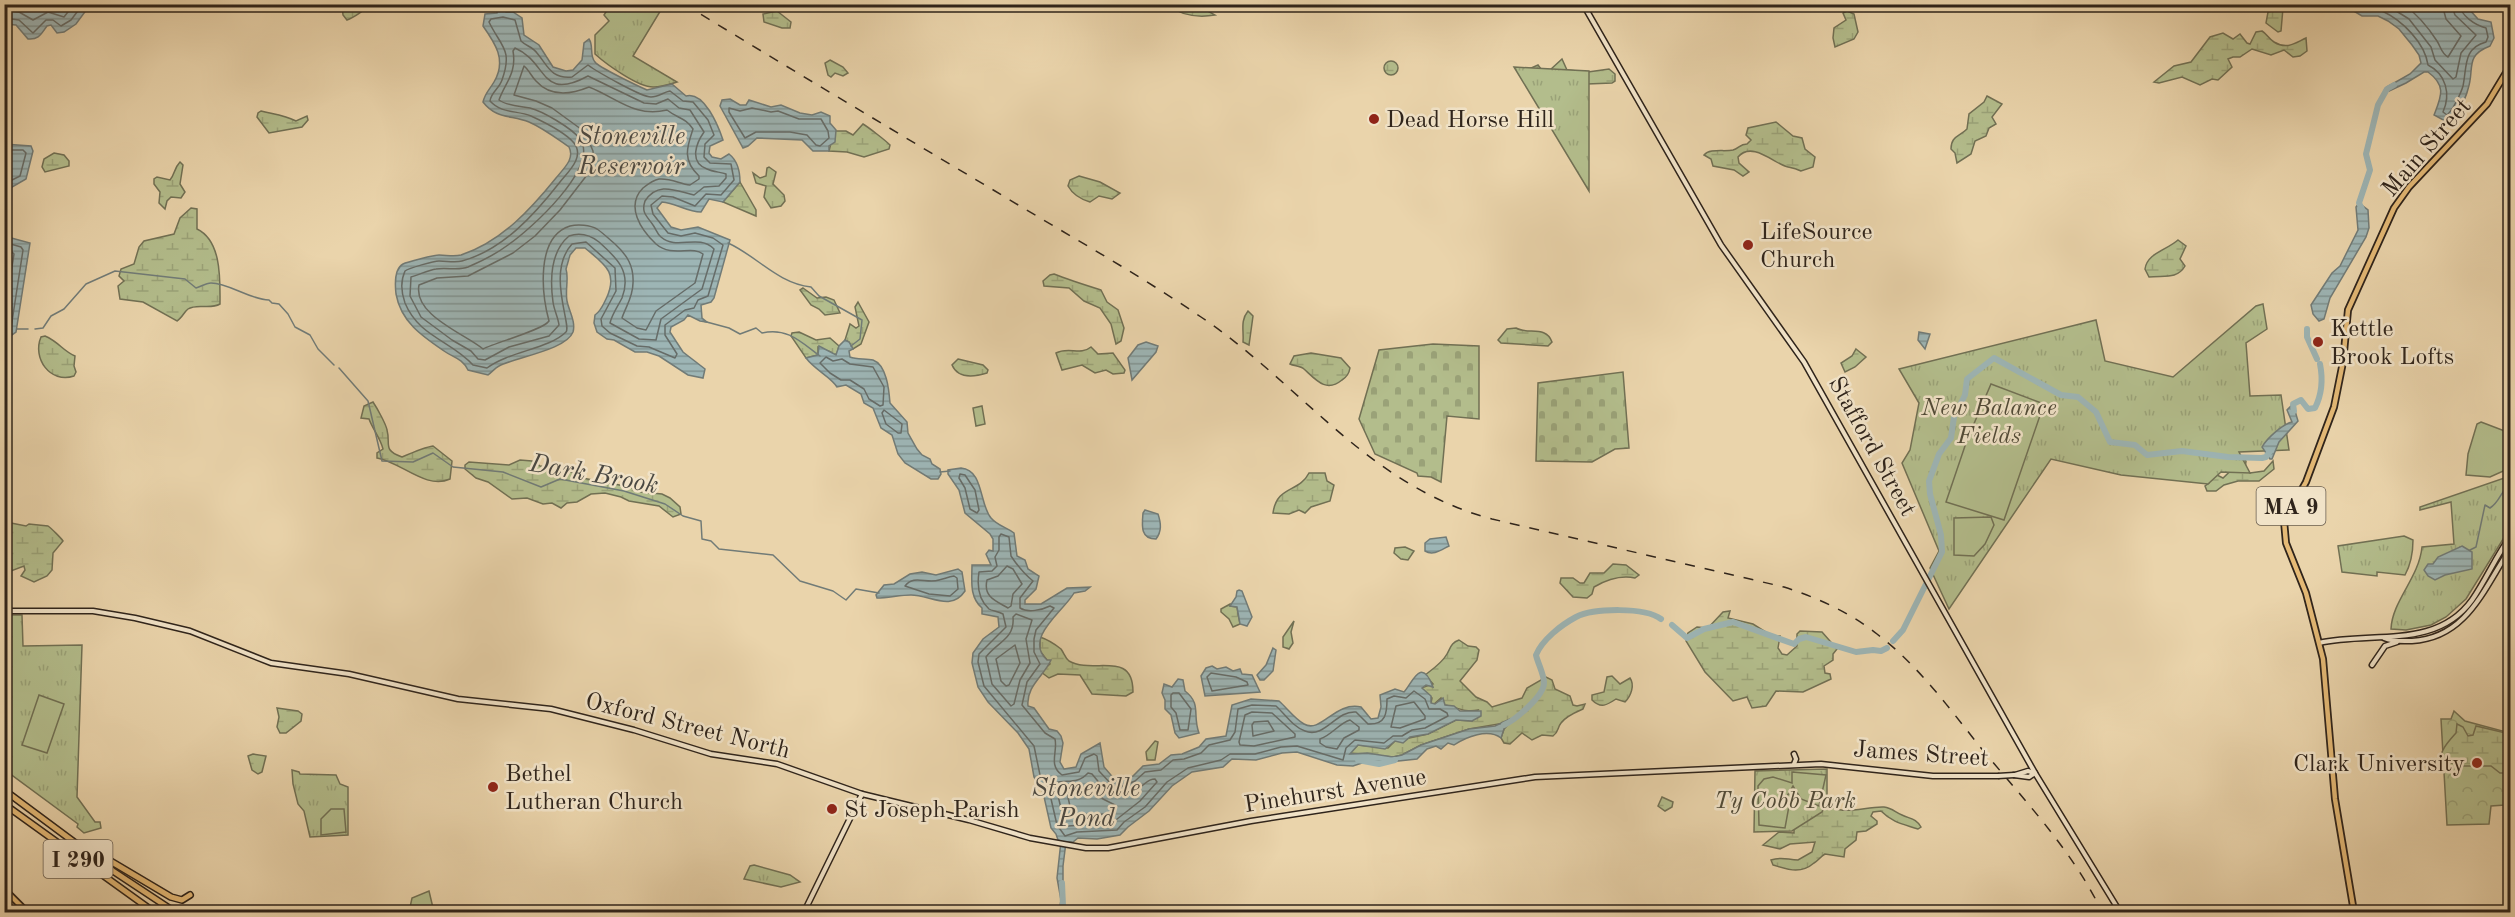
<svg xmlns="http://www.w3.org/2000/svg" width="2515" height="917" font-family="'Old Standard TT',serif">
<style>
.forest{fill:url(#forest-crowns);stroke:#717054;stroke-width:1.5}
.wetland{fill:url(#wetland-marsh);stroke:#717054;stroke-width:1.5}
.cemetery{fill:url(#cemetery-stones);stroke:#717054;stroke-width:1.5}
.park{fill:url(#park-tufts);stroke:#717054;stroke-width:1.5}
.pitch{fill:#b3bd8c;stroke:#717054;stroke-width:1.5}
.water{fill:url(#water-rules);stroke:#717b77;stroke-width:1.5}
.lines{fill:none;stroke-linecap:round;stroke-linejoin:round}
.shore{stroke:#666c68;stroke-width:1.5}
.stream{stroke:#717b77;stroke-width:1.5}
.river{stroke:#9db5b5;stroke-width:6}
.secondary-casing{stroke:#2f241b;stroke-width:7}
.primary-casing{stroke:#2f241b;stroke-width:8}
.trunk-casing{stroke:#2f241b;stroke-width:8}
.motorway-casing{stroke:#2f241b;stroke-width:8}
.secondary{stroke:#f1e3c8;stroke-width:4}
.primary{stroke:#e5ba76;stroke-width:4.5}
.trunk{stroke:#e5ba76;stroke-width:4.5}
.motorway{stroke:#e5ba76;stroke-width:5}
.rail{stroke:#2f241b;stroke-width:1.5;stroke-dasharray:10 10;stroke-linecap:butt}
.secondary-bridge-casing{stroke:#2f241b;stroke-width:7;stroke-linecap:butt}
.secondary-bridge{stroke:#f1e3c8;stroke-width:4}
.poi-dot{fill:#8f2418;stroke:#f1e3c8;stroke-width:2}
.labels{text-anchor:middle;stroke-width:5;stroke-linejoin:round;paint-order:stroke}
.shield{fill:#f1e3c8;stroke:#695d4f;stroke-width:1.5}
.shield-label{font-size:22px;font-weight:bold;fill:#2f241b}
.poi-label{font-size:24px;fill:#2f241b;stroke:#f1e3c8;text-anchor:start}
.street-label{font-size:24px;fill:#2f241b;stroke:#f1e3c8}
.park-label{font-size:24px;font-style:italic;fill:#504a37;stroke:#f1e3c8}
.water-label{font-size:26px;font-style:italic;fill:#4a4842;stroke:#f1e3c8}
</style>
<defs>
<pattern id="forest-crowns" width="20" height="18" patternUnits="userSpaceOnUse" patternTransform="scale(1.5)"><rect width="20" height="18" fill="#b3bd8c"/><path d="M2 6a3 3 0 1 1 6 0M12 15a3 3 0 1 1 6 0" fill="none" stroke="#9aa278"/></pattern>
<pattern id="wetland-marsh" width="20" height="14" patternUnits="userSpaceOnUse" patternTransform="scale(1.5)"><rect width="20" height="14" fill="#b3bd8c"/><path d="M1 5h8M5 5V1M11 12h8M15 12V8" fill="none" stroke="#9aa278"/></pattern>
<pattern id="cemetery-stones" width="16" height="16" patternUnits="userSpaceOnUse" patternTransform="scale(1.5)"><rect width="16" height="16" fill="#b3bd8c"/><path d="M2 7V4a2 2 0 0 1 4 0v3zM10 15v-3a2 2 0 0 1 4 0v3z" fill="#9aa278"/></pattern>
<pattern id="park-tufts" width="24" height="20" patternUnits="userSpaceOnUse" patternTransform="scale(1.5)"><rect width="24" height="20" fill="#b3bd8c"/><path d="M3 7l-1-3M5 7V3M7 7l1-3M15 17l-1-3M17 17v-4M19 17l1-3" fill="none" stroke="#9aa278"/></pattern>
<pattern id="water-rules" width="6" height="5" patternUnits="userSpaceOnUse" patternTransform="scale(1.5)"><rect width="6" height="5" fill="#9db5b5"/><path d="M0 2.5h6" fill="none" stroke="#809392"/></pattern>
</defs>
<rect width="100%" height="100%" fill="#ead4ab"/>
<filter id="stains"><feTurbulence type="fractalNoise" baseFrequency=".00333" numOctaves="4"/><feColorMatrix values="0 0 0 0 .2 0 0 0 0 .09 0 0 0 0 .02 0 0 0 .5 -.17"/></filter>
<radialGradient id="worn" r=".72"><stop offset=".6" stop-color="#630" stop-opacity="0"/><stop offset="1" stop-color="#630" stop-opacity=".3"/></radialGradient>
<!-- forest -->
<path class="forest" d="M2454,711l11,10 45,12v60l-5,12 -14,1 -2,18 -42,1 -6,-106h10z"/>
<!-- wetland -->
<g class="wetland">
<path d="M342,5v-1l27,1c-4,5 -16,13 -22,15l-4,-5z"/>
<path d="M1167,5h30l18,10c-18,3 -33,1 -48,-10z"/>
<path d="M2283,8l-2,23 -3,1 -12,-9 2,-11z"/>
<path d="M777,11l14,11 -1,6h-8l-18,-6 -1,-8z"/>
<path d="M1847,11l7,3 4,18 -4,7 -19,8 -2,-9 1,-10 12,-8 -3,-7z"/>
<path d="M2262,31c5,3 7,8 12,11 13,8 21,1 32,-4l1,13 -7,5 -7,1 -9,-7 -13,5 -19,-6 -12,8h-7l-5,2 4,8 -14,13 -6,-1 -12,6 -18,-8 -23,6 -5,-1 20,-16 17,-4 19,-25 13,-4 10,6 7,-5 7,9 3,1 6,-12z"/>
<path d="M1562,59l5,11 21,2 21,-3 6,5v7l-3,2 -25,1 -56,-16 7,-3 3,4 9,1z"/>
<path d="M830,60l13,7 5,6 -5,3 -8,-3 -4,4 -3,-2 -3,-12z"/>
<circle cx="1391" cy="68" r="7"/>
<path d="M1987,96l15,8 -10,13 4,7 -7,4 -3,8 -11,5 -4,13 -14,9 -2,-10 -4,-4c0,-13 8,-12 16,-20l2,-15 15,-12z"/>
<path d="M261,111c12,3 24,4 35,10l11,-5 1,4 -6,7 -33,6 -12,-16 1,-4z"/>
<path d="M1776,122l17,14 9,2 3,11 10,8 -2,10 -12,4c-6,-3 -7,-3 -13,-4 -12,-2 -36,-27 -50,-10l1,6 10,9 -6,4 -9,-6 -21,-4 -2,-7 -7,-4c6,-7 20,-3 29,-5 6,-2 7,-6 14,-6l4,-4 -5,-5 2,-7z"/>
<path d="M863,124c5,3 22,16 27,21l-1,4 -25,8 -17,-5 -18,-1 5,-20h12l7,4z"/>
<path d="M54,153l10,2 5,6v5l-24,6 -3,-5 2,-8z"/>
<path d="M180,162l3,3 -3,19 5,8 -4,6 -10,-1 -4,4 -2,8 -6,-6 1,-11 -6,-8v-5l3,-2 13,3c5,-6 4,-12 10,-18z"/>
<path d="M769,167l7,5 -3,12 11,11 1,6 -4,5 -10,2 -7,-11 2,-11 -10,-3 -3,-10 7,5 6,-2 1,-8z"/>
<path d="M1079,176l21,6 20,11 -8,6 -13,-3 -9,6c-10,-3 -17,-7 -22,-16l2,-6z"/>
<path d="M740,182l16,28v6l-33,-14z"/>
<path d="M191,208l6,1v20c25,12 23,51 23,75 -10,6 -23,-1 -32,5 -4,3 -6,9 -11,12l-34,-19 -23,-3 -2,-13 6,-5 -5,-5 2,-7 13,-5 5,-17 5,-6 30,-7 6,-16z"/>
<path d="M2178,240l8,6 -6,13 5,7c-8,14 -22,9 -36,11l-4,-8c2,-16 22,-19 33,-29z"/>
<path d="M1054,274c15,6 31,11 47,16l6,12 11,8 6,18 -3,13 -5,3 -5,-20 -11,-16 -16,-7 -15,-13 -25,-2 -1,-5 7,-6z"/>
<path d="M803,288l14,10 9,-1 8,3 6,13 -15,2 -6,-6 -8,-4 -11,-15z"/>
<path d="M858,302l11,20 -8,22 -8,5 -4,-7 -4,-2 5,-16 6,4 3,-2 -4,-19z"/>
<path d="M1248,311l5,5 -4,29 -6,-3c1,-12 -3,-21 5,-31z"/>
<path d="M1516,328c12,7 30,-3 36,14l-4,4 -47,-3 -3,-3 9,-11z"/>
<path d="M799,332l17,8 14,-2 9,8 -2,8 -4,1 -2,-3 -13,-5v8l-12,3 -15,-22 1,-3z"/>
<path d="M45,336c14,6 18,15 30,20l-1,10 2,6 -2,4c-24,8 -42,-18 -33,-39z"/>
<path d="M1091,347l7,7 15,-1 12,17 -1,3 -11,1 -7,-4 -11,3 -13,-8 -20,5 -6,-17c13,-7 24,3 35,-6z"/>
<path d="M1856,349l10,8 -11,10 -10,5 -4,-9 11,-7z"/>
<path d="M1311,353l30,5 9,10c-1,6 -3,9 -8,12 -16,13 -26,0 -38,-11 -3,-3 -10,-3 -14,-5l4,-8z"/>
<path d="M958,359l25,6 5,5 -1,3c-13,4 -29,6 -35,-8z"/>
<path d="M373,402c4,6 13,22 14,28 4,14 -5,20 15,27 7,-3 24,-10 31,-11l19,15 -2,18c-24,11 -49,-17 -73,-21v-5l6,-4c-3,-12 -10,-19 -14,-30l-8,-1 3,-12z"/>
<path d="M2243,459l3,2 -1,8 5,4 14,-2 9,-10 1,8 -15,12h-21l-14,4 -8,6h-9l-2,-5 4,-3 1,-9h5l8,4z"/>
<path d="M520,460l12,1 8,5 17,1 17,6 3,4 53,10 11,5 21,2 8,4 10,9 1,7 -8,3 -14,-11 -30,-5 -8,-4 -16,-4 -14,1 -14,8 -10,1 -6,5 -9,-5 -9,1 -16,-6 -15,1 -24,-17 -12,-4 -11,-9v-4l4,-3 40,3z"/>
<path d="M1309,473h16l2,8 7,4 -4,16 -19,6 -6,6 -6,-3 -10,4 -16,-1c4,-28 26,-20 36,-40z"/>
<path d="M11,523l15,3 3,-2 19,2c3,2 13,12 15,15l-10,12 -1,17 -5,6 -13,6 -13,-6 4,-6 -1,-4 -13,5 -6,-4v-43z"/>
<path d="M1405,547l9,4 -6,9 -7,-1 -7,-6 1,-5z"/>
<path d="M1613,564l13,1 13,10 -4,3c-14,-3 -29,2 -41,9l-2,7 -5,4 -14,-1 -13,-14 1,-5h12l7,5h4l6,-10h14z"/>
<path d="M1230,604v2l7,1 3,17 -7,3 -4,-8 -8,-7v-3z"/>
<path d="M1730,611l-2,7 25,6 19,12h8l-2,12 4,6 5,1 10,-9v-12l3,-3 22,1 15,17 -4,5v6l-9,6 1,7 5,1 1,5 -28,13 -27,-1 -10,15 -14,2 -5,-11 -14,4 -28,-29 -19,-31 2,-8 9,-6 11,1 15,-16z"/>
<path d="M1294,621l-3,11 2,11 -4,6 -6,-2v-10z"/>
<path d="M1040,637c6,2 16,8 21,12 3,4 4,9 8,12 24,14 64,-12 64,31l-7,4 -34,-2 -12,-19 -22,-1 -9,4 -8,-6 9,-8 -10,-13z"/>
<path d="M1459,640l9,6 8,1 3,3 -2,10 -17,21 16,16 11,5 5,5 30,-9 5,-10 19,-11 6,3 3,9 15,7 3,9 4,1 8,-2 -2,5c-7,3 -17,7 -22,14 -4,5 -2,9 -8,13l-11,-1 -10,5 -10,-7 -12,11 -6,-1 -3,-5 3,-9 6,-7 -41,7 -48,16 -19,10 -9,2 -43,-4 8,-8 30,3 7,-7 33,-7 28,-14 16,1 6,-11c-13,3 -22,-3 -33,-5l-4,-7 -8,7 -2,-2 1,-5 -11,-10 12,-4 -8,-9c8,-6 17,-12 22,-21 4,-7 4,-11 12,-14z"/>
<path d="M1612,676l8,8 10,-6c5,7 1,18 -5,24l-9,-3c-9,6 -15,10 -24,1v-5l12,-3 3,-15z"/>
<path d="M277,708l21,3 4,3 -1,7 -15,12h-6l-3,-6 2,-10z"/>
<path d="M2457,724l6,3 5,9 5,-1 3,-9 34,8v39h-10l-9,-7h-29l-10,-3 -9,3 -3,-3c0,-13 8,-21 16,-30z"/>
<path d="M1155,741l3,1 -3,18h-8l-1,-8z"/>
<path d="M253,754l13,2 -4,16 -4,2 -6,-4 -4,-14z"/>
<path d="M1662,797l11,5 -1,5 -7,4 -7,-5z"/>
<path d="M1824,802c16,16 40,4 60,5 8,1 11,5 18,8 8,4 14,3 19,12l-3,2c-15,-5 -25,-6 -37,-18l-8,1 -2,4 6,5v3l-11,7 -9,1 -1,8 -11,9 -1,8 -19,-3c-5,3 -6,6 -11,9 -14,12 -27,6 -41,2l-2,-5c11,-4 17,0 27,0l14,-8 3,-10 -25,2 -10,5 -17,-4 16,-13 15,1v-4z"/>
</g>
<!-- cemetery -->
<g class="cemetery">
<path d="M1433,344l46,2v73l-32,-3 -6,66 -10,-5 -13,-1 -1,-3 -42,-19 -16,-35 20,-69z"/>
<path d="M1623,372l6,76 -14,1 -23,13 -56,-1 2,-78z"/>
</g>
<!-- park -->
<g class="park">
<path d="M611,4l53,1 -31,51 44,26c-7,2 -16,5 -23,5 -15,1 -48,-23 -59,-33v-19l14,-14 -5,-6z"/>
<path d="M1514,67l75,4v120z"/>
<path d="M2263,304l4,25 -21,14 4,53 31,-1 8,55 -50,2 11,21 -29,-1 -13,12 -87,-9 -70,-16 -102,150 -19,-41 9,-17 -37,-88 8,-13 9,-47 -20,-34 197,-49 9,41 68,16 83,-71z"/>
<path d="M2510,476v52l-44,71 -20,18 -15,8 -25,5 -15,-1c1,-28 28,-51 31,-82l32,-3 -3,-42 -31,8v-3z"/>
<path d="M2404,536l9,4c0,12 -2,24 -8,35l-28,-3v4l-35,-4 -4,-26z"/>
<path d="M5,615h17l1,31 59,-1 -5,152 18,25h5l1,6 -17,5 -7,-6 1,-3 -73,-54z"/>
<path d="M1827,769v30l-5,13 -30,19 -38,1 1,-61z"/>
<path d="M292,770l7,2 1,2 36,1 4,9 8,3v48l-38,2 -6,-26 -6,-7 -5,-20z"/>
<path d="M754,865l36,10 10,7 -19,5 -37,-8 6,-13z"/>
</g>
<!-- pitch -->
<g class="pitch">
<path d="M1991,384l53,20 -40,116 -58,-18 21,-62z"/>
<path d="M982,406l3,18 -9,2 -3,-18z"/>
<path d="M2481,422l29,11v35l-20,9 -24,-2 2,-21 9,-30z"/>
<path d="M1991,517l3,8 -9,19 -11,12 -20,-1v-37z"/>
<path d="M39,695l25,9 -17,49 -25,-8z"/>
<path d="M1792,772l34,3 -7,31 -18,-7 -8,-13 -10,17 6,3 -4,22 -26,-3 -1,-39 6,-7 9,-2 19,6z"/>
<path d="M331,809h13l2,23 -25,3v-16z"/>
<path d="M429,891l5,21h-25l3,-14z"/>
</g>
<!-- water -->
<g class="water">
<path d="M4,5l1,-1 85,1 -14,19 -12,8 -7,1 -6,-8 -4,1c-6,8 -8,14 -19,13l-12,-14 -11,-1z"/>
<path d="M498,5l8,7h7l9,6 2,17 15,10 14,22 13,4 7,-1 9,-10 2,-17 5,-4c5,7 0,16 6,23 3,5 45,25 52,28l25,-6 14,12c18,-5 32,29 37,44l-13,6 -1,7 3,4 9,2 8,-5c9,7 11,18 11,28l-17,20 -14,-3 -8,13c-14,0 -25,-9 -39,-10l-5,6 14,19 10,3 17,-3 32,13 -16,58 -3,4 -10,3 1,13 5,4 -7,-1 -12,-6 -4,5 -13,7 -1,5 13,20 22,17 -2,9 -15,-3 -29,-19 -12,-4h-12l-21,-12 -7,-1 -10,-7 -3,-9 1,-8c6,-4 8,-10 11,-16 13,-27 -2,-35 -21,-51h-9l-6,7 -4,14c3,9 -1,21 1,32 2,10 9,21 6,31 -7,18 -57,25 -74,34 -4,2 -7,6 -11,9l-20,-5c-6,-12 -14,-12 -24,-19 -22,-15 -43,-29 -48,-57 -1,-9 -2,-25 7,-30 4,-2 31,-9 36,-9 7,0 15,2 22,0 40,-13 70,-46 95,-77 8,-10 19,-19 13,-31 -13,-9 -26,-19 -40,-25 -18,-7 -33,-3 -46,-20 2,-9 7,-13 11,-20 13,-22 1,-39 -11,-56l2,-12 12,-1z"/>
<path d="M2332,5h123l13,3 10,11 13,3 3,16 -4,8c-26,10 -15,23 -22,43 -2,10 -9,21 -14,30l-9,2 -11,-6c7,-18 13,-29 -6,-43h-4l-18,11 -17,8 -2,-2v-2l23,-13 11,-11 -2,-8 -7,-10 -13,-16 -11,-8 -10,-5h-16l-10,-6z"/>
<path d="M730,99l10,6h6l3,-5 22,7 10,-2 19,8 12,2 9,-3 9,4v7l6,7 -1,12 -6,4v5h-16l-11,-11 -45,-2 -9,8 -5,2 -23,-42 2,-6z"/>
<path d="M4,144l27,2 2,5 -7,28 -19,11h-2z"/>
<path d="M2359,203l9,7 1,18 -3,9 -36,61 -6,21 -5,2 -6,-7 -2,-9 21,-32 8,-7 18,-36 -2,-23z"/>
<path d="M4,236l26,7 -14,89 -11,8z"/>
<path d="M1919,332l11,2 -5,15 -7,-9z"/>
<path d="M845,340l4,2 4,7 -4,2 1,6c7,3 16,1 23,3 14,5 16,31 17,43l17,19 1,11 9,16 5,6 8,4 2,5 8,5 1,5 -3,5h-7l-26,-16 -7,-9 -6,-19 -11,-7 -8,-20 -9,-5 -3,-9 -15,-9 -9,2c-6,-10 -22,-17 -31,-29l12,-3 1,-9 17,9 3,-9z"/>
<path d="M1146,342l12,4 -2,6 -24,28 -4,-22 10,-13z"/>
<path d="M2293,404l5,17 -19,21 -7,17h-2l-8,-12c5,-9 21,-23 30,-25l-5,-12z"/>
<path d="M961,468c23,2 18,36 30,50 7,8 15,9 23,15l3,23 8,4 3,9 11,7 -3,13 -11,11v4h16l26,-16 23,-1 -5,4 -11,2c-10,18 -51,45 -27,67h4c-7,16 -25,26 -23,46l6,2 15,21 8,2 4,5 2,7 -3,19 4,7 12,-2 5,-13 19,-11 4,24 12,14 17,-5 10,-10 16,-2 12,-9 11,-1 17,-7 7,-8 20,-3 6,-31 19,-6 28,2c8,7 15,17 25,23 17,10 31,-23 57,-17l10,12 7,-1 3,-11 -1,-12 15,-6 9,3c8,-8 17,-37 29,-5l-7,-2 -4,3 9,8v7l4,1 8,-6 2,7 9,1 6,5h21v5l-9,5 -16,-1 -28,14 -18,3 -7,6 -8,-2 -10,8 -27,-4 -8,9 17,-1 26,4 9,-2 19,-10 48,-16 26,-3 15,-7v3l-6,7 -3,9c-13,-10 -35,-1 -47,7l-6,-2 -7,6 -5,-3 -9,3 -10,10 -28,3h-24l-12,4 -16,-1 -40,-13 -15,1 -26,7 -24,-1 -9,8 -31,5 -20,14 -23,25 -21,16 -8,8 -23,4 -19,-1 -5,4h-7l-3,24v46h-4l2,-12 -4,-22 4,-37 -3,-1 -2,-6 -5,-6 -8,-36 -9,-15 -5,-28 -11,-16 -30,-31 -10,-15 -6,-24 1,-10 10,-14 16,-12 -1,-10 -16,-3v-6c-13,-11 -10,-28 -10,-43h19l-5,-11 3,-4 4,1v-12l-3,-5 -25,-21 -6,-23 -11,-16v-4z"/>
<path d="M1145,510l13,4c3,9 4,17 -2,25 -16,0 -14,-14 -13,-26z"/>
<path d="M1446,537l3,9c-8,4 -16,10 -24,5v-8l5,-4z"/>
<path d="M2462,546l10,6v17l-27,6 -10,5 -7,-4 -4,-6 4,-6h5l5,-7z"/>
<path d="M958,569l4,3 3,19c-14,21 -35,4 -54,4 -11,0 -23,3 -34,3l-1,-3 8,-10 10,-1 16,-10 12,-2 14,3z"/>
<path d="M1239,590l3,1 10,26 -5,9 -7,-2 -3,-17 -7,-1 6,-9 1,-6z"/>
<path d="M1273,648l3,2 -3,21 -9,9h-4l-3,-5 9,-10z"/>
<path d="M1212,666l5,3 9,-2 7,4 7,-2 2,5 10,1 8,17 -55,4 -4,-20 5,-8z"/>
<path d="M1178,679l5,1 2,11c17,13 7,24 14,42l-20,5 -4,-5 -4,-18 -6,-6v-9l-3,-7 2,-9 8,3z"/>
</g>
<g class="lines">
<!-- shore -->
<g class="shore">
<path d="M2354,4c11,7 18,3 28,7 20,9 43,32 46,54 18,9 23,29 15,47l4,3c6,-5 14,-22 16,-29 4,-19 0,-38 23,-44l2,-5 -2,-9c-11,-3 -25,-12 -27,-24"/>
<path d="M2385,4l24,15 22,28 4,13 18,19 3,-2 5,-24 15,-18 -21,-20 -4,-11"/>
<path d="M2403,4c14,10 25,23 34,37 4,6 4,12 11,16l13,-21 -15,-17 -4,-15"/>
<path d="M4,10l15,2 14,8 15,-8 16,5 10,-13"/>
<path d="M503,17l12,3 6,21c5,5 12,6 16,12 11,13 14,26 35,24l16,-12c8,6 53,32 63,32 7,0 13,-5 19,-6l13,10 10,1 15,18 6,15 -9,9 -1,13 6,6 21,1 3,16 -13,15 -15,-1 -11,12 -22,-9 -11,-1 -11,9 2,9 15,19 13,3 14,-3 18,5 10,7 -15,51 -10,4 -4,8 -9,2 -20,15v10l12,19 -2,4 -26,-11 -12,-1 -27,-13 -8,-7 -1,-7 15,-28 -1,-23 -29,-26 -14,2c-26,28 0,82 -6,88 -17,17 -56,19 -79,36l-14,-3c-21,-24 -54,-28 -68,-62 -4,-11 -5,-21 0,-32 4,-3 29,-10 34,-10 8,0 16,2 23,0 41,-11 73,-47 98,-79 8,-10 25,-25 14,-39 -9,-11 -30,-21 -43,-27 -15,-6 -29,-2 -41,-15 1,-9 9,-12 12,-21 11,-31 -1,-33 -13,-58l2,-3z"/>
<path d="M4,18l15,2 14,13 13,-13h7l8,6 10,-6 12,-16"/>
<path d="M515,48c33,14 25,54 73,28l56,27 12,1 12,-5 11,9 11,2 14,22c-7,10 -16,30 3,37 6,3 14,3 19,5v4l-7,8 -15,1 -10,8c-18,-4 -36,-14 -49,6 -4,12 2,15 8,24 3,4 4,9 8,12 16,14 37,-4 53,12l-12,40 -41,30 -5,21 -17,-1 -29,-16c2,-9 8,-17 12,-25 10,-26 -5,-40 -23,-56 -9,-7 -18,-10 -30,-6 -19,16 -19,44 -16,66 1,8 5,15 6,23l-10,11 -40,11 -24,13 -7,-1 -7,-8 -19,-11 -31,-23 -11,-21 1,-19c8,-2 17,-7 25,-8 11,-2 22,2 32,-2 14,-6 28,-13 40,-22 22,-15 92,-78 72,-106 -8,-11 -38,-28 -50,-31 -11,-2 -23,-2 -31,-8 6,-17 18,-27 14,-49z"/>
<path d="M524,66c5,4 7,10 12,15 15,17 36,13 53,6 28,11 46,31 78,23 10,8 19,8 26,19 -6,18 -11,31 6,47v3l-9,6c-10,-1 -19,-7 -31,-6 -6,1 -11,5 -16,9 -18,18 -2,42 13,56 16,14 36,1 47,10l-8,29 -39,28 -10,19 -9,-2 -15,-10c4,-12 11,-21 11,-35 1,-17 -6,-28 -18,-39 -6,-5 -12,-11 -18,-15 -7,-4 -19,-5 -27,-3 -35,11 -28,69 -21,95 -6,9 -52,21 -66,28 -18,-15 -70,-34 -64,-64l18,-7 31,-2 45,-23 22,-17 25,-26 27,-35 6,-14v-10l-8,-19 -33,-24 -16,-7 -22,-6z"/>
<path d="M729,108l11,3 12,-3 19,4 7,-1 21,8h22l7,12 1,7 -9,8 -4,-1 -9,-10 -17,-3h-34l-11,6 -16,-26z"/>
<path d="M4,150h19l3,3 -6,23 -16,8"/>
<path d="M4,242l17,5 2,3 -12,78 -7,5"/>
<path d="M4,251l8,1 2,2 -10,65"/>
<path d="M826,357l7,4 9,-2 8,5 23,3 11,20 -1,18 -3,1 -11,-7 -5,-10 -14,-9h-9l-11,-7 -10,-10z"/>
<path d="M884,410l18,14 -1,9h-3l-12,-9 -4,-11z"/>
<path d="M960,474l5,1 10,15 4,20 -2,3 -7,-4 -5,-21 -6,-10z"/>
<path d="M1001,534l8,3 2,19c6,9 13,18 22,25l-13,17v10c8,5 22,2 30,-2l4,2 -18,22 -2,9v13l6,12 -13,18 -5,23 23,28 10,6c3,13 -7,26 7,36l17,-3 6,-14 9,-4 3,2 2,15 13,14 6,3 17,-7 10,-9 16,-2 12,-10 11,-1 17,-6 8,-8 21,-5 5,-8 3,-23 14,-4 24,1c9,8 17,21 29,25 20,8 31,-21 51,-19l12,12c18,1 19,-11 19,-25l7,-3 12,2 8,-7 11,8 4,10h11l7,4 1,3 -23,12 -13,2 -10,6h-9l-9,7 -29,-3 -9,8 -3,12 -46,-14 -16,1 -26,7h-25l-9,6 -33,8 -21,14 -22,25 -21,15 -7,8 -40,2 -12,4 -8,-11 -8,-35 -9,-15 -6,-29 -50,-60 -6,-24 1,-8 27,-27 -3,-13c-5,-3 -11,-3 -14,-5 -11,-10 -12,-24 -10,-37l13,-1 5,-5 -2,-9 4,-7v-13z"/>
<path d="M1007,566l6,3 9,15 -9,10 -2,12 -3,2c-12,-7 -25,-11 -21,-28l11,-4z"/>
<path d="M954,576l3,2 1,11 -8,7 -21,-2 -24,-8c9,-12 21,-2 34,-6 5,-1 9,-3 15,-4z"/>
<path d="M1016,614l16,6 -6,19 4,24 -10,17 -6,24 -3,2 -19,-22 -6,-27c11,-15 29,-18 27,-40z"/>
<path d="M1015,645l5,18 -11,22 -3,1 -5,-5 -5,-22z"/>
<path d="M1211,673l25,4 11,5 1,3 -36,6 -5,-14z"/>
<path d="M1173,693h6l12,16 -3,21h-8l-4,-17 -5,-6v-12z"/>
<path d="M1414,702l11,14v3l-25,9 -9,-1 5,-21z"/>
<path d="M1252,712l20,1 23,21v3l-41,9 -14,-1 -1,-3 6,-27z"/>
<path d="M1350,720l9,7v3l-15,8 -7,11 -11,-2 -6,-4v-4c12,-4 18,-15 30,-19z"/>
<path d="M1254,722l14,-1 6,10 -21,5 -1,-11z"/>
<path d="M1088,773l4,1c14,18 23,28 47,14 7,-4 8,-9 16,-9l2,3 -17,19 -28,22 -44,3 -4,-5 -9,-38c11,-4 22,2 33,-10z"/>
<path d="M1089,785l14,14 12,6v3l-6,6 -37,1 -5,-22z"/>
</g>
<!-- stream -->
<g class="stream">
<path d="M728,243c29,13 49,40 83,44l8,9 43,24 -2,19 -9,7"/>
<path d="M703,321l26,7 11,6 16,-6 6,5c25,-6 39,9 58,23"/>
<path d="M17,329h11"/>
<path d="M35,329l8,-1 8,-12 13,-7 22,-25 29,-13 70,8 11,9c4,-1 10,-5 15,-5 18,0 37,16 58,17l3,3 7,1 9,10 7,13 15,8 8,14 16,16"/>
<path d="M339,368l29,33 14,60 31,1 20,-9 20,14 50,5 38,15 19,-8 64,12 41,13 18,12 18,5 1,18 9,2 8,8 54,6 27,26 33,10 13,9 10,-11 23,4"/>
<path d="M940,472l10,-1"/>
<path d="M2470,550l6,-3 9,-42 5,3c10,-6 11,-18 20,-23"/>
<path d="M4,909l7,-1"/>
<path d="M15,911l1,1"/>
</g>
<!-- river -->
<g class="river">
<path d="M2362,209l-3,-6 11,-33 -4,-16 12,-49 9,-16 7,-4"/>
<path d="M2307,329v8l10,22"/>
<path d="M2294,411l-1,-7 8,-4 7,9 7,-1c7,-14 8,-29 5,-44"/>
<path d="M1672,625l15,13 17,-9 29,-7 61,22 5,-5 7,-2 50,15 17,-2 8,1 6,-3"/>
<path d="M1893,641l10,-11 39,-78 -1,-17 -11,-41 -1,-13 10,-27 12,-16 3,-21 11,-22 2,-16 27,-21 67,37 17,2 18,15 14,30 25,3 12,10 35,-4 46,6 34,1 4,-1 4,-6"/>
<path d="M1504,725c11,-5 40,-29 40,-42 0,-9 -6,-19 -8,-28 6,-15 25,-30 40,-38 18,-9 69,-10 85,2"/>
<path d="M1358,760l21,4 16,-4"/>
<path d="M1062,912l1,-6 -1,-23"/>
</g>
<defs>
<g id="secondary">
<path d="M1583,4l138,241 83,117 231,411 85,139"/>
<path d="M4,611h89l42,7 55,13 81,32 78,11 109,25 93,10 83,21 77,24 66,10 85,30 107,26 61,18 56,10h22l143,-27 284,-44 286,-13 112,12h65"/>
<path d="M2384,638c9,4 18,3 28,3 55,-3 72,-53 98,-92"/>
<path d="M2319,643c53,-12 117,7 153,-43 14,-20 24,-44 38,-63"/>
<path d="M2372,665l13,-19 12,-4"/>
<path d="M1794,764l2,-5 -2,-5"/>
<path d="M2014,775l15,2 6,-4"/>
<path d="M2015,775l13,-4 6,2"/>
<path d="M804,912l58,-118"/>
</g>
<path id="primary" d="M4,889l23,23"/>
<path id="trunk" d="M2354,912l-19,-113 -12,-140 -17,-66 -20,-50 -2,-22 22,-39 28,-75 9,-45 5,-52 46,-102 15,-21 78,-83 23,-38"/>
<g id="motorway">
<path d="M4,790l109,81 62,41"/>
<path d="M4,804l150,108"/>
<path d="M85,846l86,51 11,3 8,-5"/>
</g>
</defs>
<!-- secondary casing -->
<use href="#secondary" class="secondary-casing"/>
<!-- primary casing -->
<use href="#primary" class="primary-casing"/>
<!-- trunk casing -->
<use href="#trunk" class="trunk-casing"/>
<!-- motorway casing -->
<use href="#motorway" class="motorway-casing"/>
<!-- secondary -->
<use href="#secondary" class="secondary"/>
<!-- primary -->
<use href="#primary" class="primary"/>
<!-- trunk -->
<use href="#trunk" class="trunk"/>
<!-- motorway -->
<use href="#motorway" class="motorway"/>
<!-- rail -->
<path class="rail" d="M684,4c103,63 207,125 311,187 69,42 140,81 206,126 102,69 167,169 291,202l292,68c34,11 65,25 93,47 41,31 72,74 104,114 43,52 92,103 121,164"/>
<defs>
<path id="secondary-bridge" d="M1998,776l16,-1"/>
</defs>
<!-- secondary-bridge casing -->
<use href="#secondary-bridge" class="secondary-bridge-casing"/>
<!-- secondary-bridge -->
<use href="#secondary-bridge" class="secondary-bridge"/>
</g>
<!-- markers -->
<g class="poi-dot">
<circle cx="1374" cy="119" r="6"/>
<circle cx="1748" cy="245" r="6"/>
<circle cx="2318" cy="342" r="6"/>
<circle cx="2477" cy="763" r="6"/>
<circle cx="493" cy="787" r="6"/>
<circle cx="832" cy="809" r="6"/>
</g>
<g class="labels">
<!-- shield labels -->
<g class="shield">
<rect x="2256.5" y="487" width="69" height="38" rx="4.5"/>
<rect x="43.5" y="840" width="69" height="38" rx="4.5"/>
</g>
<g class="shield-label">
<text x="2291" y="514">MA 9</text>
<text x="78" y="867">I 290</text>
</g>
<!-- poi labels -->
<g class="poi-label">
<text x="1386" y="127">Dead Horse Hill</text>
<text x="1760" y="239">LifeSource<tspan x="1760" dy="28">Church</tspan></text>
<text x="2330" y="336">Kettle<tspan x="2330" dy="28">Brook Lofts</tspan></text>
<text x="2465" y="771" text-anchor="end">Clark University</text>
<text x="505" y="781">Bethel<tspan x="505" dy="28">Lutheran Church</tspan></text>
<text x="844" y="817">St Joseph Parish</text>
</g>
<!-- street labels -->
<g class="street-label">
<text transform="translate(2426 147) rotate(-49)" y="8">Main Street</text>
<text transform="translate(1873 446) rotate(61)" y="8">Stafford Street</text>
<text transform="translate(688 725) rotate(14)" y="8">Oxford Street North</text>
<text transform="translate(1921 753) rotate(4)" y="8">James Street</text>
<text transform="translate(1335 790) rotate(-9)" y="8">Pinehurst Avenue</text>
</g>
<!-- park labels -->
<g class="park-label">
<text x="1989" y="415">New Balance<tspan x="1989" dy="28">Fields</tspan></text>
<text x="1785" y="808">Ty Cobb Park</text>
</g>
<!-- water labels -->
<g class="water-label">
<text x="631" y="144">Stoneville<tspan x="631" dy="30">Reservoir</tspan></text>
<text transform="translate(594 473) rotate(10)" y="9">Dark Brook</text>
<text x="1086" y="796">Stoneville<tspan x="1086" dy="30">Pond</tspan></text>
</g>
</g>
<!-- margin -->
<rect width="2515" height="917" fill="none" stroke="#ead4ab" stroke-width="24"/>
<rect x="6" y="6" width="2503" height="905" fill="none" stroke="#2f241b" stroke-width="3"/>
<rect x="12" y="12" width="2491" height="893" fill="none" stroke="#2f241b" stroke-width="1.5"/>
<rect width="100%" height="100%" filter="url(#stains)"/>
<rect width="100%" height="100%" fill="url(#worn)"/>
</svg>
